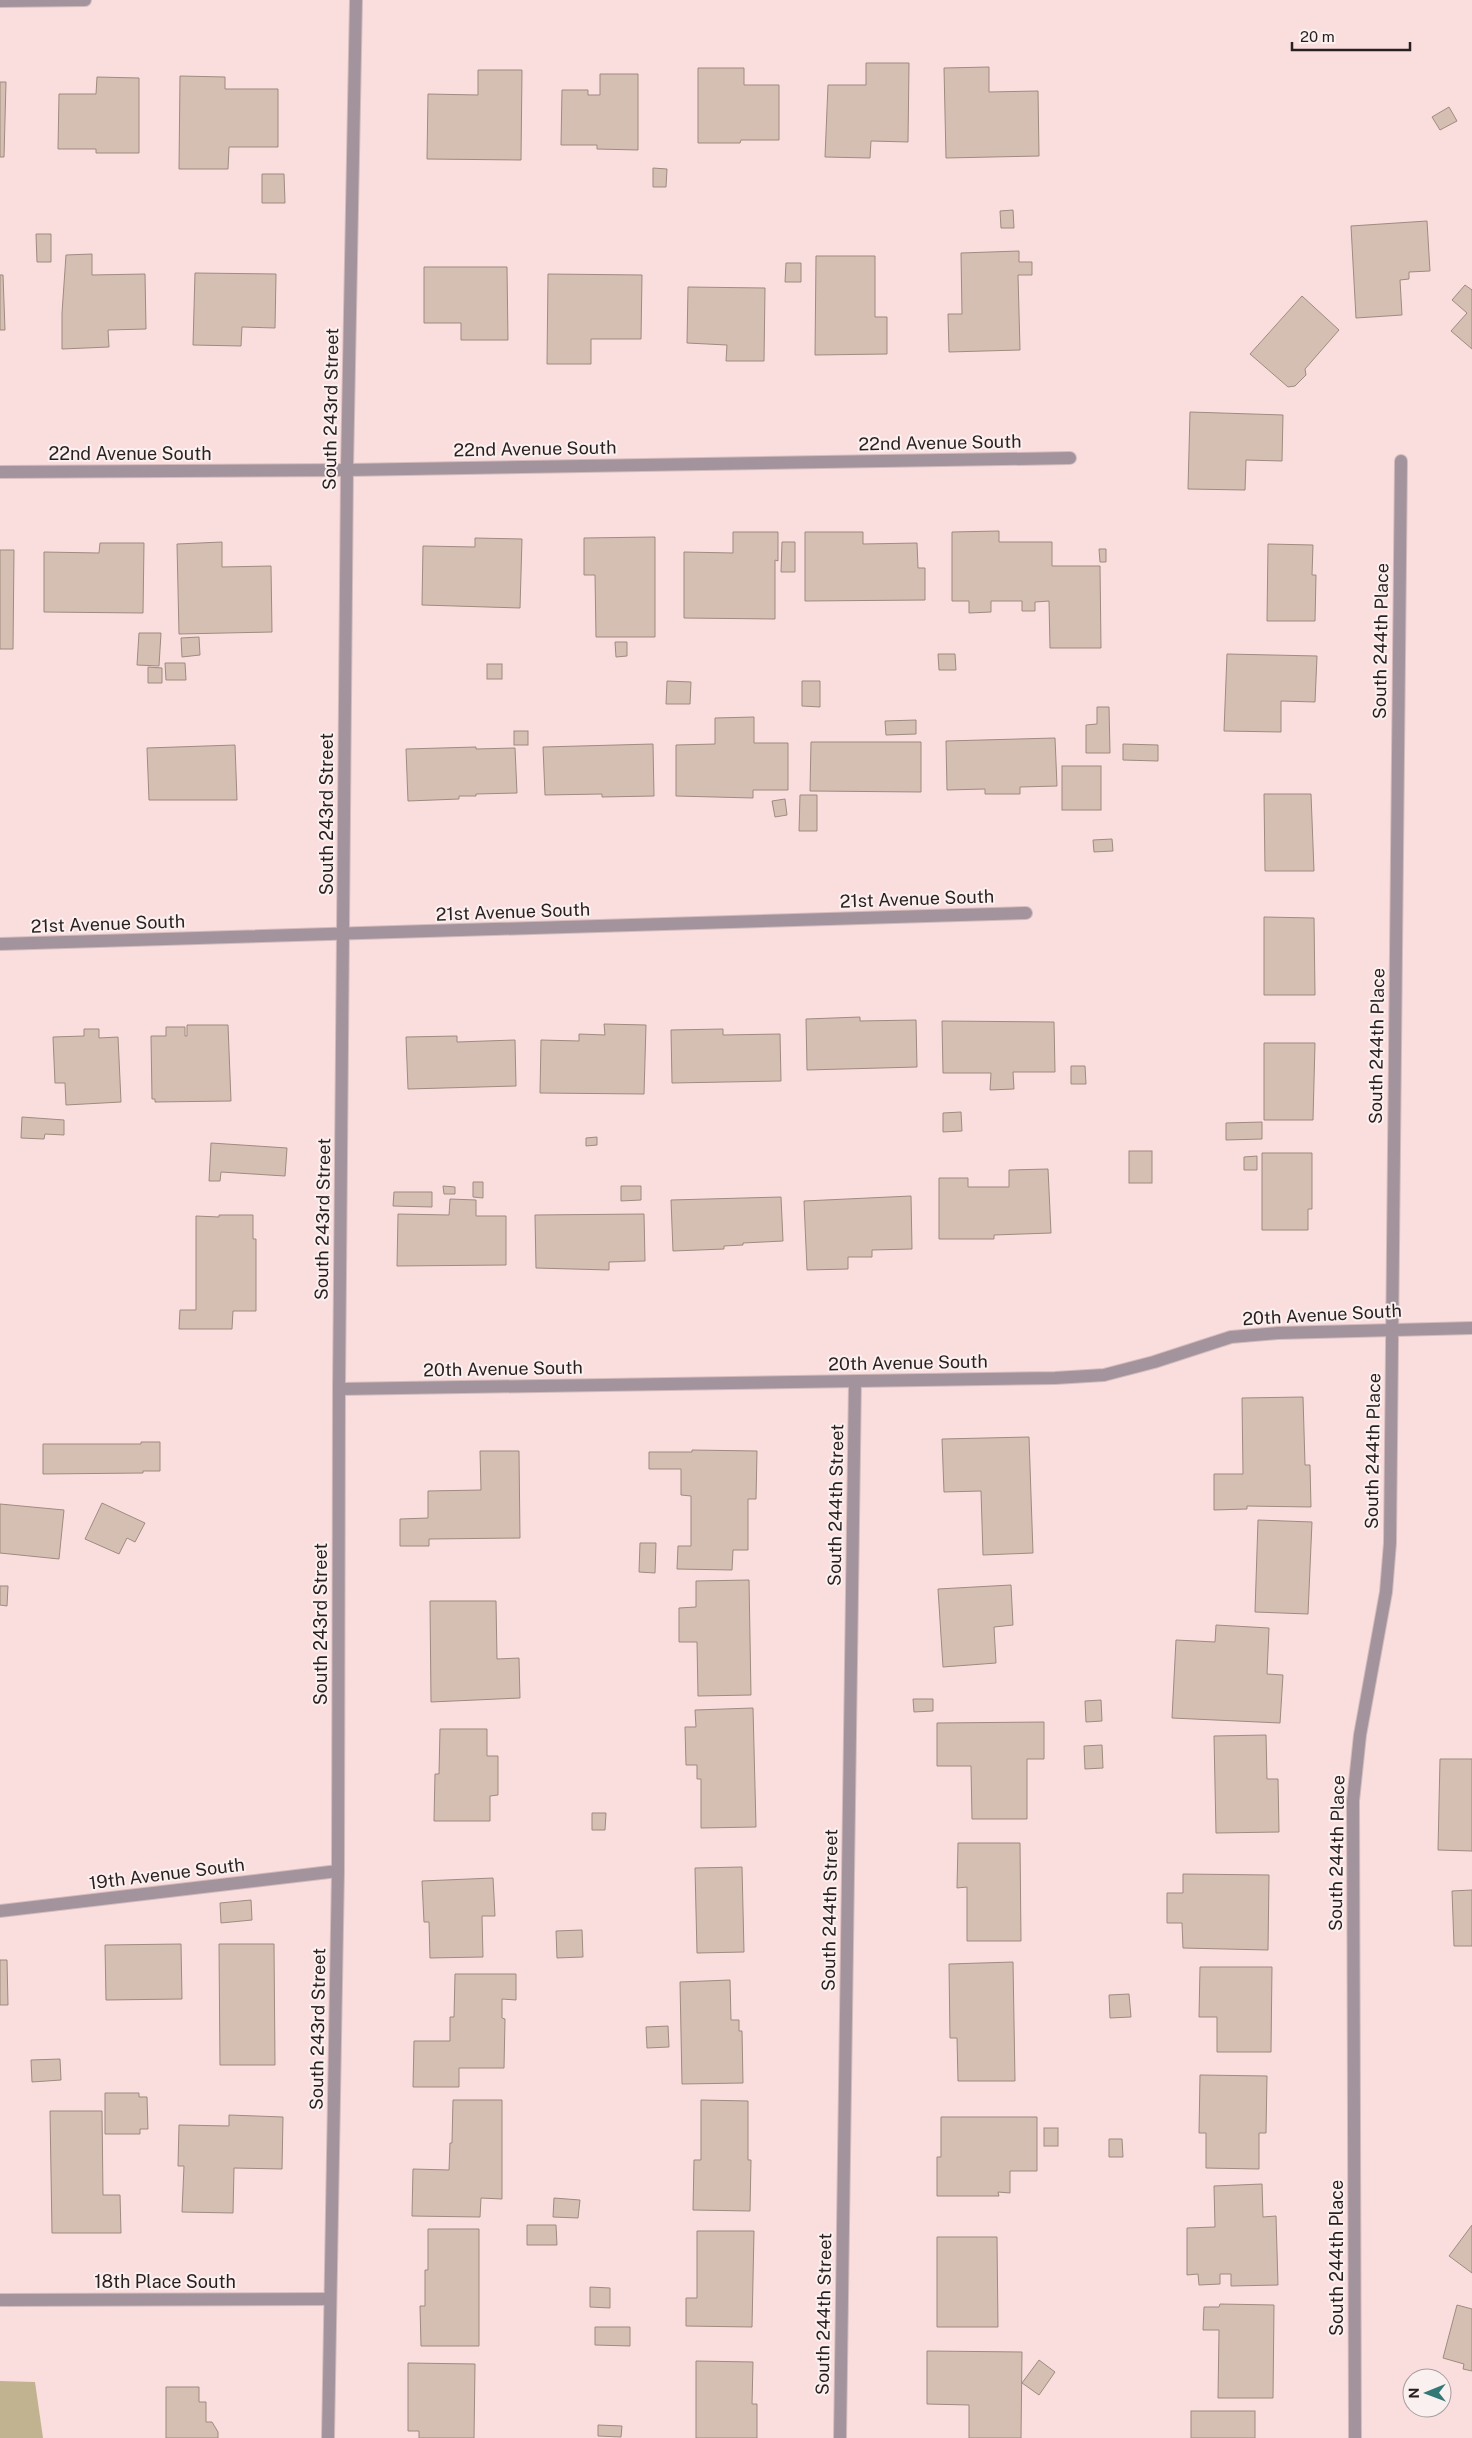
<svg xmlns="http://www.w3.org/2000/svg" width="1472" height="2438" font-family="'Public Sans',sans-serif">
<style>
.forest{fill:#c1b290}
.building{fill:#d5bfb2;stroke:#9f8b7f}
.lines{fill:none;stroke-linecap:round;stroke-linejoin:round}
.minor-casing{stroke:#d4bcbc;stroke-width:14}
.minor{stroke:#a3939c;stroke-width:12}
.labels{text-anchor:middle;stroke-width:4;stroke-linejoin:round;paint-order:stroke}
.street-label{font-size:18px;fill:#291f1f;stroke:#fbf0f0}
</style>
<rect width="100%" height="100%" fill="#fadede"/>
<!-- forest -->
<path class="forest" d="M0,2381l35,1 8,56h-43z"/>
<!-- building -->
<g class="building">
<path d="M866,63h43l-1,79 -37,-1 -1,17 -45,-1 3,-72h38z"/>
<path d="M989,67v25l49,-1 1,65 -93,2 -2,-90z"/>
<path d="M698,68h46v17h35v55h-38l-1,3h-42z"/>
<path d="M478,70h44l-1,90 -94,-1 1,-65 50,1z"/>
<path d="M600,74h38v76l-41,-1v-4h-36l1,-55h26v5h12z"/>
<path d="M180,76l45,1v12h53v58h-49l-1,22h-49z"/>
<path d="M97,77l42,1v75h-43v-4h-38l1,-55h37z"/>
<path d="M0,82h6l-2,75h-4z"/>
<path d="M1449,107l8,14 -17,9 -8,-13z"/>
<path d="M653,168l14,1 -1,18h-13z"/>
<path d="M262,174h22l1,29h-23z"/>
<path d="M1013,210l1,18h-13l-1,-17z"/>
<path d="M1427,221l3,50 -21,1v7l-9,1 2,35 -46,3 -5,-92z"/>
<path d="M36,234h15v28h-14z"/>
<path d="M1019,251v11h13v13h-14l2,75 -71,2 -1,-38h14l-1,-61z"/>
<path d="M92,254v21l53,-1 1,55 -38,1 1,17 -47,2v-36l4,-58z"/>
<path d="M816,256h59v61h12v37l-72,1z"/>
<path d="M786,263h15v19h-16z"/>
<path d="M424,267h83l1,73h-47v-17h-37z"/>
<path d="M195,273l81,1 -1,54 -33,-1 -1,19 -48,-1z"/>
<path d="M548,274l94,1 -1,64h-50v25h-44z"/>
<path d="M0,275h3l2,55h-5z"/>
<path d="M1465,285l7,5v59l-21,-18 16,-18 -15,-13z"/>
<path d="M688,287l77,1 -1,73h-38l1,-16 -40,-2z"/>
<path d="M1302,296l37,34 -34,39 1,6 -11,11 -7,1 -38,-33z"/>
<path d="M1190,412l93,3 -1,46 -36,-1 -1,30 -57,-1z"/>
<path d="M999,531v11h53v24h48l1,82h-51l-1,-47 -14,1v9h-13v-10h-31v11l-22,1v-12h-17v-69z"/>
<path d="M733,532h45v29l-3,-1v59l-91,-1v-66l49,1z"/>
<path d="M805,532h58v12l54,-1 1,25h7v32l-120,1z"/>
<path d="M655,537v100h-59l-1,-62h-11v-37z"/>
<path d="M475,538l47,1 -2,69 -98,-3 1,-59 52,1z"/>
<path d="M222,542v25l49,-1 1,66 -93,2 -2,-90z"/>
<path d="M782,542h13v30h-14z"/>
<path d="M100,543h44l-1,70 -99,-1v-60l55,1z"/>
<path d="M1268,544l45,1 -1,30h4l-1,46h-48z"/>
<path d="M1099,549h7v13h-6z"/>
<path d="M0,550h14l-1,99h-13z"/>
<path d="M139,633h22l-2,33 -22,-1z"/>
<path d="M199,637l1,18 -18,2 -1,-19z"/>
<path d="M615,642h12v14l-11,1z"/>
<path d="M938,654h17l1,16h-17z"/>
<path d="M1227,654l90,2 -2,46 -34,-1v31l-57,-1z"/>
<path d="M165,663h20l1,17h-20z"/>
<rect x="487" y="664" width="15" height="15"/>
<path d="M148,667l14,1v15h-14z"/>
<path d="M667,681l24,1 -1,22h-24z"/>
<path d="M802,681h18v26l-18,-1z"/>
<path d="M1097,707h12l1,46h-24v-28l11,-1z"/>
<path d="M754,717v26h34v47h-35v8l-77,-2v-51l39,-1v-26z"/>
<path d="M916,720v14l-30,1 -1,-14z"/>
<rect x="514" y="731" width="14" height="14"/>
<path d="M1055,738l2,48 -37,1v7h-35v-5l-38,1 -1,-49z"/>
<path d="M811,742h110v50l-111,-1z"/>
<path d="M653,744l1,52 -52,1v-3l-57,1 -2,-48z"/>
<path d="M1123,744l35,1v16l-35,-1z"/>
<path d="M235,745l2,55h-88l-2,-52z"/>
<path d="M476,747v2l39,-1 2,45 -41,1v2h-17v3l-51,2 -2,-52z"/>
<rect x="1062" y="766" width="39" height="44"/>
<path d="M1264,794h47l3,77h-49z"/>
<path d="M800,795h17v36h-18z"/>
<path d="M785,799l2,16 -12,2 -3,-16z"/>
<path d="M1112,839l1,12 -19,1 -1,-12z"/>
<path d="M1264,917l50,1 1,77h-51z"/>
<path d="M860,1017v4l56,-1 1,47 -110,3 -1,-51z"/>
<path d="M942,1021l112,1 1,50h-42l1,17 -24,1 1,-17h-48z"/>
<path d="M604,1024l42,1 -2,69 -104,-1 1,-53 38,1v-7l26,1z"/>
<path d="M187,1025h41l3,76 -76,1v-3h-3l-1,-63h15v-9h19v9h2z"/>
<path d="M84,1029h15v9l19,-1 3,65 -55,3 -1,-22h-10l-2,-46 31,-1z"/>
<path d="M723,1029v6l57,-1 1,47 -109,2 -1,-53z"/>
<path d="M457,1036v6l58,-2 1,46 -108,3 -2,-52z"/>
<path d="M1264,1043h51l-2,77h-49z"/>
<path d="M1071,1066h14l1,18h-15z"/>
<path d="M961,1112l1,19 -19,1v-19z"/>
<path d="M22,1117l42,3v15l-19,-1 -1,5 -23,-1z"/>
<path d="M1262,1122v17l-36,1v-17z"/>
<path d="M597,1137v8l-11,1v-8z"/>
<path d="M211,1143l76,5 -2,28 -64,-4 -1,9h-11z"/>
<rect x="1129" y="1151" width="23" height="32"/>
<path d="M1262,1153h50v56h-4v21h-46z"/>
<path d="M1257,1156v14h-13v-13z"/>
<path d="M1048,1169l3,64 -57,2v4h-55v-61h29v9h41v-17z"/>
<path d="M473,1182h10v16l-10,-1z"/>
<path d="M443,1186l12,1v7h-11z"/>
<path d="M621,1186h20v14l-20,1z"/>
<path d="M394,1192h38v15l-39,-1z"/>
<path d="M911,1196l1,53 -40,1v7h-24v12l-41,1 -3,-69z"/>
<path d="M781,1197l2,44 -40,2v2l-19,1v3l-51,2 -2,-51z"/>
<path d="M450,1199l26,1v16h30v49l-109,1 1,-52 51,1z"/>
<path d="M644,1214l1,47 -36,1v8l-73,-2 -1,-53z"/>
<path d="M219,1215h34v24h3v72h-23l-1,18h-53l1,-19h16v-94l23,1z"/>
<path d="M1303,1397l2,68h5l1,42 -64,-1v3l-33,1v-36h29l-1,-76z"/>
<path d="M1029,1437l4,116 -50,2 -2,-64 -37,1 -2,-53z"/>
<path d="M141,1442h19v29h-17v2l-100,1v-30h98z"/>
<path d="M692,1450l65,1 -1,48h-8v51h-15l-1,20 -55,-1 1,-23h13v-50l-10,-1v-26h-32v-17h43z"/>
<path d="M480,1451h39l1,87 -91,1v7h-29v-27l28,-1v-27l53,-1z"/>
<path d="M102,1503l43,20 -10,19 -8,-4 -8,16 -34,-15z"/>
<path d="M0,1504l64,6 -5,49 -59,-6z"/>
<path d="M1258,1520l54,2 -4,92 -53,-2z"/>
<path d="M640,1543h16l-1,30 -16,-1z"/>
<path d="M749,1580l2,115 -53,1 -1,-54h-18v-34l17,-1v-26z"/>
<path d="M1011,1585l2,40 -19,2 2,36 -53,4 -5,-78z"/>
<path d="M0,1586h8l-1,20 -7,-1z"/>
<path d="M430,1601h66l1,58 22,-1 1,40 -89,4z"/>
<path d="M1216,1625l53,3 -2,46 16,1 -3,48 -108,-5 4,-78 39,2z"/>
<path d="M913,1699h20v12l-19,1z"/>
<path d="M1101,1700l1,21 -16,1 -1,-21z"/>
<path d="M753,1708l3,119 -55,1v-49h-4v-14h-11l-1,-38h11l-1,-17z"/>
<path d="M1044,1722v37h-17v60h-55l-1,-53h-34v-43z"/>
<path d="M440,1729h47v27h11v39l-8,1v25h-56l1,-47h4z"/>
<path d="M1266,1735l1,44h11l1,53 -63,1 -2,-97z"/>
<path d="M1102,1745l1,23 -18,1 -1,-23z"/>
<path d="M1440,1759h32v92l-34,-1z"/>
<path d="M592,1813h14l-1,17h-13z"/>
<path d="M958,1843h62l1,98h-54v-54l-10,1z"/>
<path d="M742,1867l2,85 -47,1 -2,-85z"/>
<path d="M1183,1874l86,1 -1,75 -85,-2 -1,-25h-15v-30h16z"/>
<path d="M493,1878l2,38h-13l1,41 -53,1 -1,-36h-5l-2,-41z"/>
<path d="M1472,1890v56h-18l-2,-55z"/>
<path d="M251,1900l1,20 -31,3 -1,-20z"/>
<path d="M582,1930l1,27 -26,1 -1,-27z"/>
<path d="M181,1944l1,55 -76,1 -1,-55z"/>
<path d="M219,1944h55l1,121h-55z"/>
<path d="M0,1960h7l1,45h-8z"/>
<path d="M1013,1962l2,119h-57l-1,-43h-7l-1,-74z"/>
<path d="M1200,1967h72l-1,85h-54v-35h-18z"/>
<path d="M455,1974h61v26l-14,-1v19l3,1 -1,49h-45v19h-46l1,-46h36v-24h4z"/>
<path d="M730,1980l1,40h8v11h3l1,52 -61,1 -2,-102z"/>
<path d="M1129,1994l2,23 -21,1 -1,-23z"/>
<path d="M668,2026l1,21 -22,1 -1,-21z"/>
<path d="M60,2059l1,21 -29,2 -1,-22z"/>
<path d="M1200,2075l67,1 -1,57h-7v36l-53,-1v-35h-7z"/>
<path d="M105,2093h34v4h8l1,32h-8v5h-35z"/>
<path d="M453,2100h49v99l-21,-1 -1,19 -68,-1 1,-47 36,1 1,-27h2z"/>
<path d="M701,2100l47,1v59h3l-1,51 -57,-1 1,-50h7z"/>
<path d="M50,2111h52l1,84h17l1,38h-69z"/>
<path d="M229,2115l54,2 -1,52 -48,-1 -1,45 -51,-1 2,-46h-6l1,-41 50,1z"/>
<path d="M941,2117h96v54h-27v22l-12,-1 1,4h-62v-39h4z"/>
<rect x="1044" y="2128" width="14" height="18"/>
<path d="M1109,2139h13l1,18h-14z"/>
<path d="M1262,2184l1,33 13,-1 2,69 -47,1v-12h-11v10l-21,1 -1,-11 -11,1v-47l28,-1 -1,-41z"/>
<path d="M554,2198l26,2 -2,18 -25,-1z"/>
<path d="M527,2225h29l1,20h-30z"/>
<path d="M1472,2225v48l-23,-17z"/>
<path d="M428,2229h51v117h-58l-1,-40h5v-36h3z"/>
<path d="M697,2231h57l-2,96 -66,-1v-28h11z"/>
<path d="M937,2237h60l1,90h-61z"/>
<path d="M590,2287l20,1v20l-20,-1z"/>
<path d="M1220,2304l54,1 -1,93h-55l1,-68h-16l1,-23h15z"/>
<path d="M1457,2305l15,4v62l-9,-2 1,-5 -21,-6z"/>
<path d="M595,2327h35v19l-35,-1z"/>
<path d="M927,2351l95,1 -1,86h-52v-33l-42,-1z"/>
<path d="M1039,2360l16,12 -16,23 -17,-12z"/>
<path d="M696,2361l57,1 -1,42h5v34h-61z"/>
<path d="M408,2363l67,1 -1,74h-55v-7h-11z"/>
<path d="M166,2387h33v15h7v20h6l6,10v6h-52z"/>
<rect x="1191" y="2411" width="64" height="27"/>
<path d="M598,2425l24,1 -1,11 -23,-1z"/>
</g>
<g class="lines">
<defs>
<g id="minor">
<path d="M0,1l85,-1"/>
<path d="M0,472l347,-2 723,-12"/>
<path d="M0,944l1026,-31"/>
<path d="M339,1389l716,-11 49,-3 50,-13 77,-25 47,-4 194,-5"/>
<path d="M0,1911l338,-40"/>
<path d="M0,2300l330,-1"/>
<path d="M328,2438l10,-567 1,-482 8,-919 9,-470"/>
<path d="M840,2438l15,-1056"/>
<path d="M1355,2438l-2,-637 7,-66 26,-143 4,-49 11,-1082"/>
</g>
</defs>
<!-- minor casing -->
<use href="#minor" class="minor-casing"/>
<!-- minor -->
<use href="#minor" class="minor"/>
</g>
<g class="labels">
<!-- street labels -->
<g class="street-label">
<text transform="translate(331 409) rotate(-89)" y="6">South 243rd Street</text>
<text transform="translate(940 443) rotate(-1)" y="6">22nd Avenue South</text>
<text transform="translate(535 449) rotate(-1)" y="6">22nd Avenue South</text>
<text x="130" y="460">22nd Avenue South</text>
<text transform="translate(1381 641) rotate(-89)" y="6">South 244th Place</text>
<text transform="translate(327 814) rotate(-90)" y="6">South 243rd Street</text>
<text transform="translate(917 899) rotate(-2)" y="6">21st Avenue South</text>
<text transform="translate(513 912) rotate(-2)" y="6">21st Avenue South</text>
<text transform="translate(108 924) rotate(-2)" y="6">21st Avenue South</text>
<text transform="translate(1377 1046) rotate(-89)" y="6">South 244th Place</text>
<text transform="translate(323 1219) rotate(-89)" y="6">South 243rd Street</text>
<text transform="translate(1322 1315) rotate(-3)" y="6">20th Avenue South</text>
<text transform="translate(908 1363) rotate(-1)" y="6">20th Avenue South</text>
<text transform="translate(503 1369) rotate(-1)" y="6">20th Avenue South</text>
<text transform="translate(1373 1451) rotate(-89)" y="6">South 244th Place</text>
<text transform="translate(836 1505) rotate(-89)" y="6">South 244th Street</text>
<text transform="translate(321 1624) rotate(-90)" y="6">South 243rd Street</text>
<text transform="translate(1337 1853) rotate(-89)" y="6">South 244th Place</text>
<text transform="translate(167 1874) rotate(-7)" y="6">19th Avenue South</text>
<text transform="translate(830 1910) rotate(-89)" y="6">South 244th Street</text>
<text transform="translate(318 2029) rotate(-89)" y="6">South 243rd Street</text>
<text transform="translate(1337 2258) rotate(-90)" y="6">South 244th Place</text>
<text x="165" y="2288">18th Place South</text>
<text transform="translate(824 2314) rotate(-89)" y="6">South 244th Street</text>
</g>
</g>
<!-- north arrow -->
<g transform="translate(1427 2393) rotate(269)"><circle r="24" fill="#fbf0f0" stroke="#a79c9c"/>
<path d="M0-4L9 19L0 12L-9 19Z" fill="#307977"/>
<text y="-8" font-size="14" font-weight="bold" text-anchor="middle" fill="#291f1f">N</text>
</g>
<!-- scale -->
<path d="M1292 42v8h118v-8" fill="none" stroke="#291f1f" stroke-width="2.5"/>
<text x="1300" y="42" font-size="15" fill="#291f1f" stroke="#fbf0f0" stroke-width="4" paint-order="stroke">20 m</text>
</svg>
